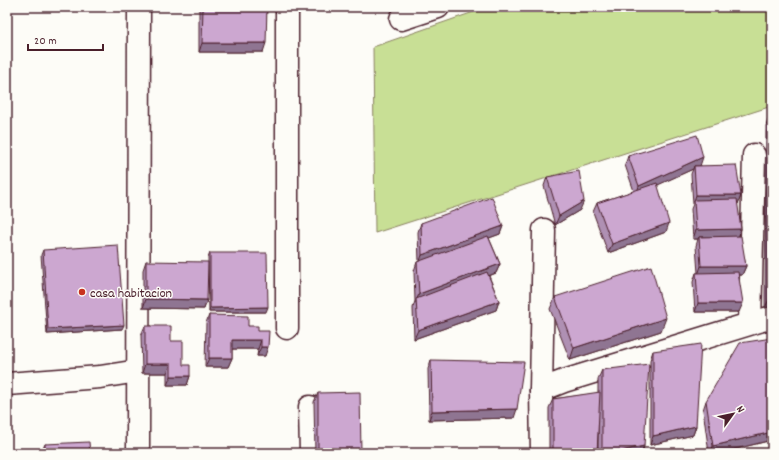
<svg xmlns="http://www.w3.org/2000/svg" width="779" height="460" font-family="Dekko,sans-serif">
<style>
.green{fill:#c8df95;stroke:#897f60}
.lines{fill:none;stroke-linecap:round;stroke-linejoin:round}
.minor-casing{stroke:#4a1f2b;stroke-width:25}
.minor{stroke:#fdfcf7;stroke-width:22}
.wall{fill:#af90b3;stroke:#4a1f2b}
.shaded-wall{fill:#8f7592;stroke:#4a1f2b}
.building{fill:#cca7d0;stroke:#4a1f2b}
.poi-dot{fill:#c8321e;stroke:#fdfcf7;stroke-width:1.5}
.labels{text-anchor:middle;stroke-width:3;stroke-linejoin:round;paint-order:stroke}
.poi-label{font-size:14px;fill:#4a1f2b;stroke:#fdfcf7;text-anchor:start}
</style>
<rect width="100%" height="100%" fill="#fdfcf7"/>
<filter id="ink" filterUnits="userSpaceOnUse"><feTurbulence type="fractalNoise" baseFrequency=".025" numOctaves="2"/><feDisplacementMap in="SourceGraphic" scale="8" xChannelSelector="R" yChannelSelector="G"/><feConvolveMatrix kernelMatrix="1 2 1 2 8 2 1 2 1" color-interpolation-filters="sRGB"/></filter>
<g filter="url(#ink)">
<!-- green -->
<path class="green" d="M488,7h284v99l-397,127 -2,-186z"/>
<g class="lines">
<defs>
<g id="minor">
<path d="M401,19l37,-12"/>
<path d="M544,230l-3,160 23,-9 208,-64"/>
<path d="M750,323l4,-168"/>
<path d="M287,328v-321"/>
<path d="M7,384l93,-7 38,-6"/>
<path d="M541,390l1,63"/>
<path d="M310,407l1,46"/>
<path d="M138,453l1,-446"/>
</g>
</defs>
<!-- minor casing -->
<use href="#minor" class="minor-casing"/>
<!-- minor -->
<use href="#minor" class="minor"/>
</g>
<!-- wall -->
<g class="wall">
<path d="M199,7h68l-4,45h-64z"/>
<path d="M769,117h3v189l-7,2 1,-182z"/>
<path d="M628,156l72,9 41,30 -3,9h-1l4,25 -2,7 7,30 -4,9h-3v37h-44l-2,-30 3,-9h2l-2,-27 2,-7h-5l-2,-30 2,-5 -2,-30 2,-5 -36,16 9,47 -58,21 -15,-41 4,-9 37,-12 -9,-26z"/>
<path d="M547,177l33,33 -25,15 -11,-39z"/>
<path d="M421,223l82,3 -3,8 -11,4 11,26 -4,9 -7,3 10,25 -3,9 -82,29 -1,-31 2,-7 -1,-30 3,-9h2l-1,-30z"/>
<path d="M43,250l79,79 -75,5 -6,-79z"/>
<path d="M210,253l56,59h-57l-1,-54z"/>
<path d="M146,261l61,39 -3,9 -61,-1v-38z"/>
<path d="M555,297l106,34 -91,29 -20,-51z"/>
<path d="M209,315l39,11 10,5 7,25h-8l1,-7h-26v9l-4,9h-23l1,-44z"/>
<path d="M145,326l38,39 7,11 -3,9h-20v-12h-25l-1,-38z"/>
<path d="M772,338v102l-53,13h-10l-6,-43 3,-9z"/>
<path d="M653,351l43,75 -3,9 -43,10v-85z"/>
<path d="M431,360l83,58 -85,2 -1,-51z"/>
<path d="M602,370l42,76 -2,7h-44v-29l-1,29h-48v-45l4,-9 45,-6v-14z"/>
<path d="M318,393l43,60h-46l-1,-51z"/>
<path d="M45,444l45,9h-49z"/>
</g>
<!-- shaded-wall -->
<g class="shaded-wall">
<path d="M202,43h64l-3,9h-64z"/>
<path d="M703,157l-3,9h-6l-1,3 -57,26 3,-9z"/>
<path d="M696,195h45l-3,9h-43l-1,-3z"/>
<path d="M584,201l-4,9 -25,15 4,-9z"/>
<path d="M669,223l-3,9 -58,21 4,-9z"/>
<path d="M503,226l-3,8 -81,30 3,-9z"/>
<path d="M741,229l-3,9 -39,-1 -1,2h-5l3,-9z"/>
<path d="M500,264l-4,9 -80,30v-2l3,-7z"/>
<path d="M701,266h45l-4,9h-44z"/>
<path d="M772,298v8l-7,2 4,-9z"/>
<path d="M146,299l61,1 -3,9 -61,-1z"/>
<path d="M499,301l-3,9 -82,29 4,-9z"/>
<path d="M698,303h45l-4,9h-44z"/>
<path d="M268,307l-2,5h-57l1,-4z"/>
<path d="M666,318l-5,13 -91,29 4,-12z"/>
<path d="M124,325l-2,4 -75,5 1,-5z"/>
<path d="M232,340h29l-3,9h-29z"/>
<path d="M261,347h7l-3,9h-8z"/>
<path d="M209,358h23l-4,9h-23z"/>
<path d="M145,364h26l-4,9h-25z"/>
<path d="M171,376h19l-3,9h-20z"/>
<path d="M517,409l-3,9 -85,2 3,-9z"/>
<path d="M696,426l-3,9 -43,10 3,-9z"/>
<path d="M772,432v8l-53,13h-8l2,-7z"/>
<path d="M644,446l-2,7h-31z"/>
</g>
<!-- building -->
<g class="building">
<path d="M203,7h64l-1,36h-64z"/>
<path d="M769,117h3v181l-3,1z"/>
<path d="M697,135l6,22 -64,29 -11,-30z"/>
<path d="M736,165l5,30h-45l-2,-29z"/>
<path d="M579,171l5,30 -25,15 -12,-39z"/>
<path d="M657,183l12,40 -57,21 -15,-41z"/>
<path d="M492,197l11,29 -81,29 -1,-32z"/>
<path d="M737,199l4,30 -45,1 -2,-30z"/>
<path d="M488,236l12,28 -81,30 -2,-32z"/>
<path d="M741,236l5,30h-45l-2,-29z"/>
<path d="M118,245l6,80 -76,4 -5,-79z"/>
<path d="M210,253h57l1,54 -58,1z"/>
<path d="M146,261l62,1 -1,38 -61,-1z"/>
<path d="M651,266l15,52 -92,30 -19,-51z"/>
<path d="M487,272l12,29 -81,29 -2,-31z"/>
<path d="M738,272l5,31h-45l-2,-30z"/>
<path d="M209,315l39,1v10h10v5h11l-1,16h-7v-7h-29v18h-23z"/>
<path d="M145,326h26v15h12v24h7v11h-19v-12h-26z"/>
<path d="M772,338v94l-59,14 -7,-45 34,-58z"/>
<path d="M701,344l-5,82 -43,10v-85z"/>
<path d="M431,360l93,2 -7,47 -85,2z"/>
<path d="M649,364l-5,82 -33,7h-9v-83z"/>
<path d="M360,392l1,61h-43v-60z"/>
<path d="M600,392l-3,61h-44v-54z"/>
<path d="M89,442l1,11h-45v-9z"/>
</g>
</g>
<!-- markers -->
<circle class="poi-dot" cx="82" cy="292" r="4"/>
<g class="labels">
<!-- poi labels -->
<g class="poi-label">
<text x="90" y="297">casa habitacion</text>
</g>
</g>
<!-- margin -->
<rect width="779" height="460" fill="none" stroke="#fdfcf7" stroke-width="24"/>
<rect x="12" y="12" width="755" height="436" fill="none" stroke="#4a1f2b" stroke-width="1.5" filter="url(#ink)"/>
<!-- north arrow -->
<g transform="translate(733 414) rotate(57)" stroke="#fdfcf7" stroke-width="3" paint-order="stroke">
<path d="M0-3L7 15L0 10L-7 15Z" fill="#4a1f2b"/>
<text y="-6" font-size="11" font-weight="bold" text-anchor="middle" fill="#4a1f2b">N</text>
</g>
<!-- scale -->
<path d="M28 44v6h75v-6" fill="none" stroke="#4a1f2b" stroke-width="2"/>
<text x="34" y="44" font-size="12" fill="#4a1f2b" stroke="#fdfcf7" stroke-width="3" paint-order="stroke">20 m</text>
</svg>
